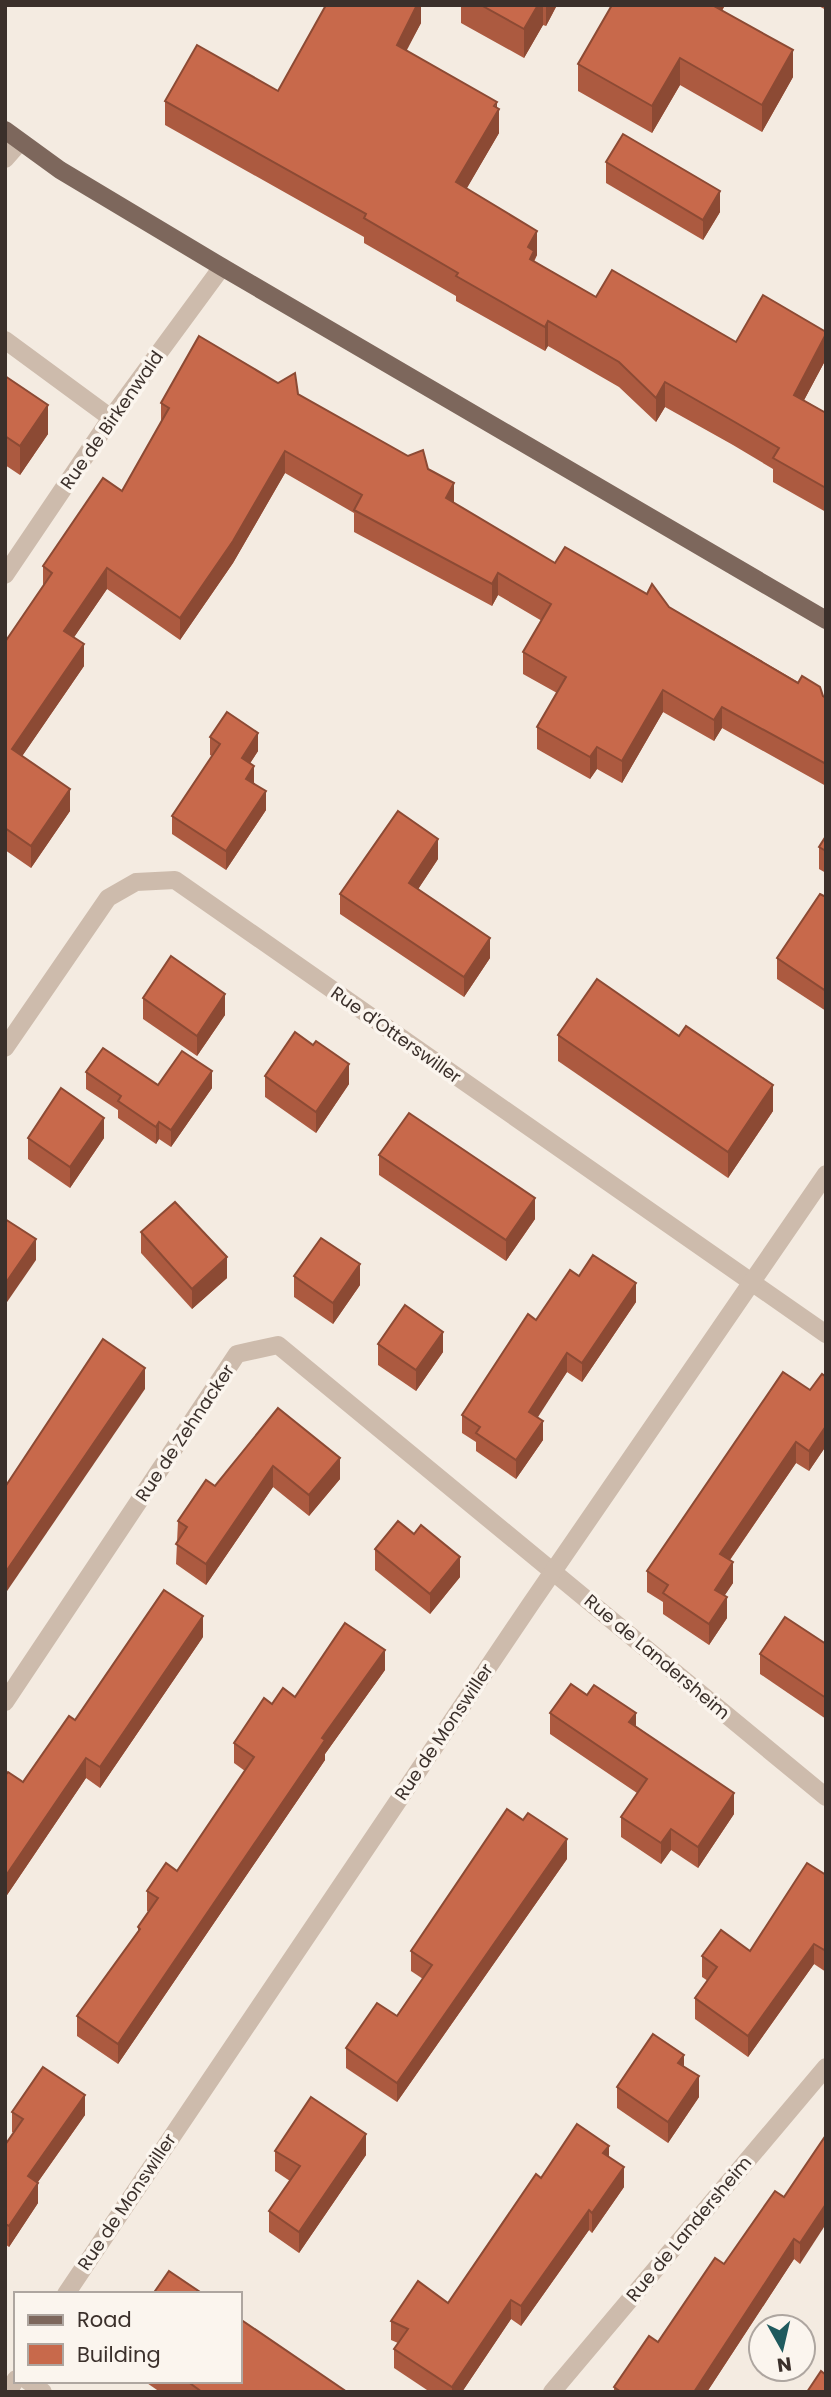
<svg xmlns="http://www.w3.org/2000/svg" width="831" height="2397" font-family="Poppins,sans-serif">
<style>
.lines{fill:none;stroke-linecap:round;stroke-linejoin:round}
.minor{stroke:#cdbbac;stroke-width:18}
.major{stroke:#7d675c;stroke-width:18}
.wall{fill:#ac5a40}
.shaded-wall{fill:#8c4a34}
.building{fill:#c8694b;stroke:#8c4a34;stroke-width:2}
.labels{text-anchor:middle;stroke-width:7;stroke-linejoin:round;paint-order:stroke}
.street-label{font-size:18px;fill:#3b302b;stroke:#fbf5ee}
</style>
<rect width="100%" height="100%" fill="#f4ebe1"/>
<g class="lines">
<!-- minor -->
<g class="minor">
<path d="M5,159l15,-17"/>
<path d="M5,340l106,78"/>
<path d="M5,575l106,-157 111,-151"/>
<path d="M5,1048l103,-150 28,-16 39,-2 651,454"/>
<path d="M5,1702l232,-348 41,-9 548,452"/>
<path d="M66,2294l464,-689 296,-431"/>
<path d="M28,2381l15,11"/>
<path d="M8,2392l8,-13"/>
<path d="M552,2392l274,-325"/>
</g>
<!-- major -->
<path class="major" d="M5,130l55,40 162,97 604,353"/>
</g>
<!-- wall -->
<g class="wall">
<path d="M421,5v18l-15,27 91,57 2,26 -33,56 71,66 -3,7 62,35 140,45 90,-10v27l-22,41 22,13v99l-53,-30v-13l-40,-24 -68,-38 -9,15 -37,-35 -71,-41 -3,5 -89,-50v-5l-92,-53v-6l-199,-112v-24l113,-10z"/>
<path d="M461,5h96l-11,21 -3,-1 -19,33 -63,-35z"/>
<path d="M725,5l-3,6 71,66 -31,55 -82,-47 -28,48 -74,-42v-27z"/>
<path d="M817,5h9v5z"/>
<path d="M606,162l114,50 -17,28 -97,-57z"/>
<path d="M5,376l43,58 -28,41 -15,-10z"/>
<path d="M298,394l130,75 26,34 101,60 114,44 157,91v88l-104,-58 -8,13 -51,-29 -41,71 -25,-14 -7,10 -53,-30v-22l20,-34 -34,-19v-22l19,-31 -44,-26 -6,11 -138,-74v-19l-69,-40 -52,90 -53,77 -73,-51 -33,48 10,29 -62,90 48,55 -39,57 -26,-18v-208l38,-56v-20l79,-75 39,-69v-19z"/>
<path d="M210,737l48,14 -8,12 4,21 12,26 -40,60 -54,-36v-18l40,-60 -2,-1z"/>
<path d="M826,836v37l-7,-4v-22z"/>
<path d="M438,859l-20,30 72,69 -26,39 -124,-83v-20z"/>
<path d="M826,897v114l-49,-32v-21z"/>
<path d="M143,998l82,17 -28,41 -54,-37z"/>
<path d="M558,1035l215,76 -45,67 -170,-117z"/>
<path d="M313,1045l36,39 -33,49 -51,-36v-21z"/>
<path d="M86,1072l72,13 54,3 -41,59 -12,-8 -3,5 -38,-26v-8l-32,-21z"/>
<path d="M28,1138h76l-34,50 -42,-29z"/>
<path d="M379,1155l156,64 -29,42 -127,-86z"/>
<path d="M141,1232l86,46 -35,31 -51,-56z"/>
<path d="M294,1276l66,9 -27,39 -39,-27z"/>
<path d="M579,1276l57,26 -54,80 -15,-10 -30,45 6,23 -27,39 -40,-28v-9l-14,-9v-18l74,-95z"/>
<path d="M378,1344l65,8 -27,39 -38,-26z"/>
<path d="M826,1377v69l-17,25 -13,-8 -66,97 3,23 -9,13 3,22 -18,27 -46,-31v-12l-16,-10v-21l163,-181z"/>
<path d="M278,1408l62,71 -31,37 -36,-29 -67,98 -30,-21 2,-43 37,-35z"/>
<path d="M375,1549l85,28 -30,37 -55,-44z"/>
<path d="M203,1637l-103,151 -14,-10 -81,120v-122l18,6 52,-62z"/>
<path d="M826,1644v75l-66,-45v-20z"/>
<path d="M385,1670l-60,84v6l-207,304 -41,-28v-20l61,-84v-5l11,-15 -2,-1v-20l30,-20 68,-100 -11,-8v-20l38,-39z"/>
<path d="M550,1713l86,13 98,88 -36,54 -27,-18 -10,14 -40,-27v-20l16,-24 -87,-59z"/>
<path d="M567,1859l-170,243 -51,-34v-20l51,-32 26,-37 -12,-8v-20z"/>
<path d="M826,1875v97l-12,-8 -66,93 -53,-38v-21l13,-17 -6,-4v-21l48,-5z"/>
<path d="M684,2067l15,30 -31,46 -51,-35v-21z"/>
<path d="M12,2112l73,3 -47,67v21l-29,44 -4,-3v-99l9,-12 -2,-1z"/>
<path d="M826,2135l-26,129 -6,-5 -87,133h-93v-5l44,-45 66,-78 60,-67z"/>
<path d="M275,2151l91,4 -67,98 -30,-21v-21l21,-30 -15,-10z"/>
<path d="M609,2157l15,30 -32,46 -3,-3 -68,96 -10,-7 -49,73h-32l-36,-24v-19l4,-6 -7,-3v-19l57,-18 93,-125z"/>
<path d="M144,2381h96l107,11h-187z"/>
</g>
<!-- shaded-wall -->
<g class="shaded-wall">
<path d="M417,5h4v18l-24,46v-24z"/>
<path d="M538,5h5v20l-19,33v-29z"/>
<path d="M546,5h11l-11,21z"/>
<path d="M710,5h15l-15,26z"/>
<path d="M793,50v27l-31,55v-27z"/>
<path d="M680,58v27l-28,48v-27z"/>
<path d="M497,102v11l2,-4v24l-43,74v-25z"/>
<path d="M720,191v21l-17,28v-20z"/>
<path d="M537,231v24l-3,5v16l-6,-29z"/>
<path d="M548,321v25l-3,5v-24z"/>
<path d="M826,334v25l-32,60v-24z"/>
<path d="M665,382v25l-9,15v-24z"/>
<path d="M48,405v29l-28,41v-29z"/>
<path d="M285,451v22l-52,90 -53,77v-22z"/>
<path d="M454,483v22l-8,-7z"/>
<path d="M107,568v21l-43,63v-21z"/>
<path d="M498,573v22l-6,11v-22z"/>
<path d="M84,644v22l-72,105v-22z"/>
<path d="M663,690v22l-41,71v-22z"/>
<path d="M722,707v21l-8,13v-21z"/>
<path d="M258,733v18l-16,25v-18z"/>
<path d="M597,747v22l-7,10v-22z"/>
<path d="M254,766v19l-8,-6z"/>
<path d="M70,789v22l-39,57v-22z"/>
<path d="M266,791v19l-40,60v-19z"/>
<path d="M438,839v20l-29,44v-20z"/>
<path d="M490,938v20l-26,39v-20z"/>
<path d="M225,994v21l-28,41v-20z"/>
<path d="M349,1064v20l-33,49v-21z"/>
<path d="M212,1071v17l-41,59v-17z"/>
<path d="M773,1085v26l-45,67v-26z"/>
<path d="M104,1118v20l-34,50v-21z"/>
<path d="M159,1122v17l-3,5v-17z"/>
<path d="M535,1198v21l-29,42v-21z"/>
<path d="M36,1239v21l-31,45v-21z"/>
<path d="M227,1257v21l-35,31v-20z"/>
<path d="M360,1264v21l-27,39v-21z"/>
<path d="M636,1283v19l-54,80v-19z"/>
<path d="M443,1332v20l-27,39v-21z"/>
<path d="M567,1353v19l-38,59v-19z"/>
<path d="M145,1368v21l-140,205v-21z"/>
<path d="M543,1421v19l-27,39v-19z"/>
<path d="M826,1426v20l-17,25v-20z"/>
<path d="M796,1442v21l-76,111v-20z"/>
<path d="M340,1458v21l-31,37v-21z"/>
<path d="M273,1466v21l-67,98v-21z"/>
<path d="M460,1557v20l-30,37v-20z"/>
<path d="M733,1562v21l-18,27v-20z"/>
<path d="M727,1597v21l-18,27v-21z"/>
<path d="M203,1616v21l-103,151v-21z"/>
<path d="M385,1650v20l-60,84v6l-207,304v-20l204,-306z"/>
<path d="M636,1713v21l-7,-12z"/>
<path d="M86,1758v20l-81,120v-21z"/>
<path d="M734,1793v21l-36,54v-21z"/>
<path d="M671,1829v21l-10,14v-21z"/>
<path d="M567,1839v20l-170,243v-19z"/>
<path d="M814,1944v20l-66,93v-21z"/>
<path d="M684,2055v21l-6,-13z"/>
<path d="M699,2076v21l-31,46v-21z"/>
<path d="M85,2095v20l-57,81v-20z"/>
<path d="M366,2134v21l-67,98v-21z"/>
<path d="M609,2146v19l-6,-12z"/>
<path d="M624,2167v20l-32,46v-20z"/>
<path d="M38,2183v20l-29,44v-21z"/>
<path d="M826,2204v20l-26,40v-21z"/>
<path d="M589,2210v20l-68,96v-20z"/>
<path d="M794,2239v20l-87,133h-13z"/>
<path d="M511,2300v19l-49,73h-10v-5z"/>
</g>
<!-- building -->
<g class="building">
<path d="M326,5h91l-20,40 100,57 -3,4 5,3 -43,73 81,49 -9,16 6,4 -4,8 66,38 16,-27 124,72 27,-47 63,37v2l-32,61 32,18v75l-53,-30 6,-10 -46,-27 -68,-39 -9,16 -37,-36 -71,-41 -3,6 -89,-51 2,-3 -94,-55 2,-4 -201,-113 32,-56 81,46z"/>
<path d="M481,5h57l-14,24z"/>
<path d="M612,5h100l81,45 -31,55 -82,-47 -28,48 -74,-42z"/>
<path d="M623,134l97,57 -17,29 -97,-58z"/>
<path d="M199,336l79,47 17,-10 3,21 110,62 15,-6 5,19 26,14 -8,15 109,65 10,-16 82,47 5,-10 17,23 129,76 4,-7 18,11 3,9 3,2v66l-104,-57 -8,13 -51,-30 -41,71 -25,-14 -7,10 -53,-30 29,-50 -43,-25 28,-48 -53,-31 -6,11 -138,-74 8,-15 -77,-44 -52,90 -53,77 -73,-50 -43,63 20,13 -72,105 58,40 -39,57 -26,-18v-186l47,-69 -9,-7 60,-88 19,13 47,-83 -8,-5z"/>
<path d="M5,376l43,29 -28,41 -15,-10z"/>
<path d="M227,712l31,21 -16,25 12,8 -8,13 20,12 -40,60 -54,-35 48,-72 -10,-7z"/>
<path d="M398,811l40,28 -29,44 81,55 -26,39 -124,-83z"/>
<path d="M826,836v15l-7,-4z"/>
<path d="M820,894l6,3v94l-49,-33z"/>
<path d="M171,956l54,38 -28,42 -54,-38z"/>
<path d="M597,979l82,57 7,-10 87,59 -45,67 -170,-117z"/>
<path d="M295,1032l18,13 3,-4 33,23 -33,48 -51,-36z"/>
<path d="M103,1048l55,37 24,-34 30,20 -41,59 -12,-8 -3,5 -38,-26 3,-5 -35,-24z"/>
<path d="M61,1088l43,30 -34,49 -42,-29z"/>
<path d="M409,1113l126,85 -29,42 -127,-85z"/>
<path d="M175,1202l52,55 -35,32 -51,-57z"/>
<path d="M5,1219l31,20 -31,45z"/>
<path d="M321,1238l39,26 -27,39 -39,-27z"/>
<path d="M593,1255l43,28 -54,80 -15,-10 -38,59 14,9 -27,39 -40,-27 4,-6 -18,-12 66,-101 8,6 34,-50 9,6z"/>
<path d="M405,1305l38,27 -27,38 -38,-26z"/>
<path d="M103,1339l42,29 -140,205v-86z"/>
<path d="M783,1372l27,18 12,-16 4,3v49l-17,25 -13,-9 -76,112 13,8 -18,28 12,7 -18,27 -46,-31 5,-8 -21,-14z"/>
<path d="M278,1408l62,50 -31,37 -36,-29 -67,98 -30,-20 11,-17 -9,-6 28,-41 9,6z"/>
<path d="M398,1521l16,13 7,-9 39,32 -30,37 -55,-45z"/>
<path d="M164,1590l39,26 -103,151 -14,-9 -81,119v-101l3,-4 15,10 46,-66 6,4z"/>
<path d="M785,1617l41,27v54l-66,-44z"/>
<path d="M345,1623l40,27 -63,88 3,2 -207,304 -41,-28 63,-87 -2,-2 20,-29 -11,-7 19,-28 11,8 77,-114 -20,-14 30,-45 8,6 11,-16 12,9z"/>
<path d="M571,1684l16,11 7,-10 42,28 -7,9 105,71 -36,54 -27,-18 -10,14 -40,-26 26,-38 -97,-66z"/>
<path d="M507,1809l16,11 5,-7 39,26 -170,244 -51,-35 31,-45 20,13 35,-51 -21,-14z"/>
<path d="M807,1863l19,12v76l-12,-7 -66,92 -53,-38 22,-31 -15,-11 19,-26 29,21z"/>
<path d="M653,2034l31,21 -6,8 21,13 -31,46 -51,-35z"/>
<path d="M43,2067l42,28 -57,81 10,7 -29,43 -4,-2v-79l18,-26 -11,-7z"/>
<path d="M311,2097l55,37 -67,98 -30,-21 31,-45 -25,-15z"/>
<path d="M577,2124l32,22 -6,7 21,14 -32,46 -3,-3 -68,96 -10,-6 -59,87 -58,-38 14,-20 -17,-8 27,-40 30,22 88,-129 5,4z"/>
<path d="M826,2135v69l-26,39 -6,-4 -100,153h-73l-7,-5 35,-51 9,6 57,-84 9,6 51,-73 9,6z"/>
<path d="M169,2271l34,23h-50z"/>
<path d="M240,2319l107,73h-145l-15,-11h53z"/>
<path d="M821,2371l5,4v17h-19z"/>
</g>
<g class="labels">
<!-- street labels -->
<g class="street-label">
<text transform="translate(112 420) rotate(-55)" y="6">Rue de Birkenwald</text>
<text transform="translate(396 1035) rotate(35)" y="6">Rue d'Otterswiller</text>
<text transform="translate(185 1433) rotate(-56)" y="6">Rue de Zehnacker</text>
<text transform="translate(657 1657) rotate(40)" y="6">Rue de Landersheim</text>
<text transform="translate(444 1732) rotate(-56)" y="6">Rue de Monswiller</text>
<text transform="translate(127 2202) rotate(-56)" y="6">Rue de Monswiller</text>
<text transform="translate(689 2229) rotate(-50)" y="6">Rue de Landersheim</text>
</g>
</g>
<!-- border -->
<rect width="831" height="2397" fill="none" stroke="#3b302b" stroke-width="14"/>
<!-- legend -->
<rect x="14" y="2292" width="228" height="91" fill="#fbf5ee" stroke="#aea6a0" stroke-width="2"/>
<rect x="28" y="2315" width="35" height="10" fill="#7d675c" stroke="#aea6a0" stroke-width="2"/>
<text x="77" y="2327" font-size="21" fill="#3b302b">Road</text>
<rect x="28" y="2344" width="35" height="21" fill="#c8694b" stroke="#aea6a0" stroke-width="2"/>
<text x="77" y="2362" font-size="21" fill="#3b302b">Building</text>
<!-- north arrow -->
<g transform="translate(782 2348) rotate(172)"><circle r="33" fill="#fbf5ee" stroke="#aea6a0" stroke-width="2"/>
<path d="M0-5L12 26L0 18L-12 26Z" fill="#1f5a5e"/>
<text y="-10" font-size="19" font-weight="bold" text-anchor="middle" fill="#3b302b">N</text>
</g>
</svg>
